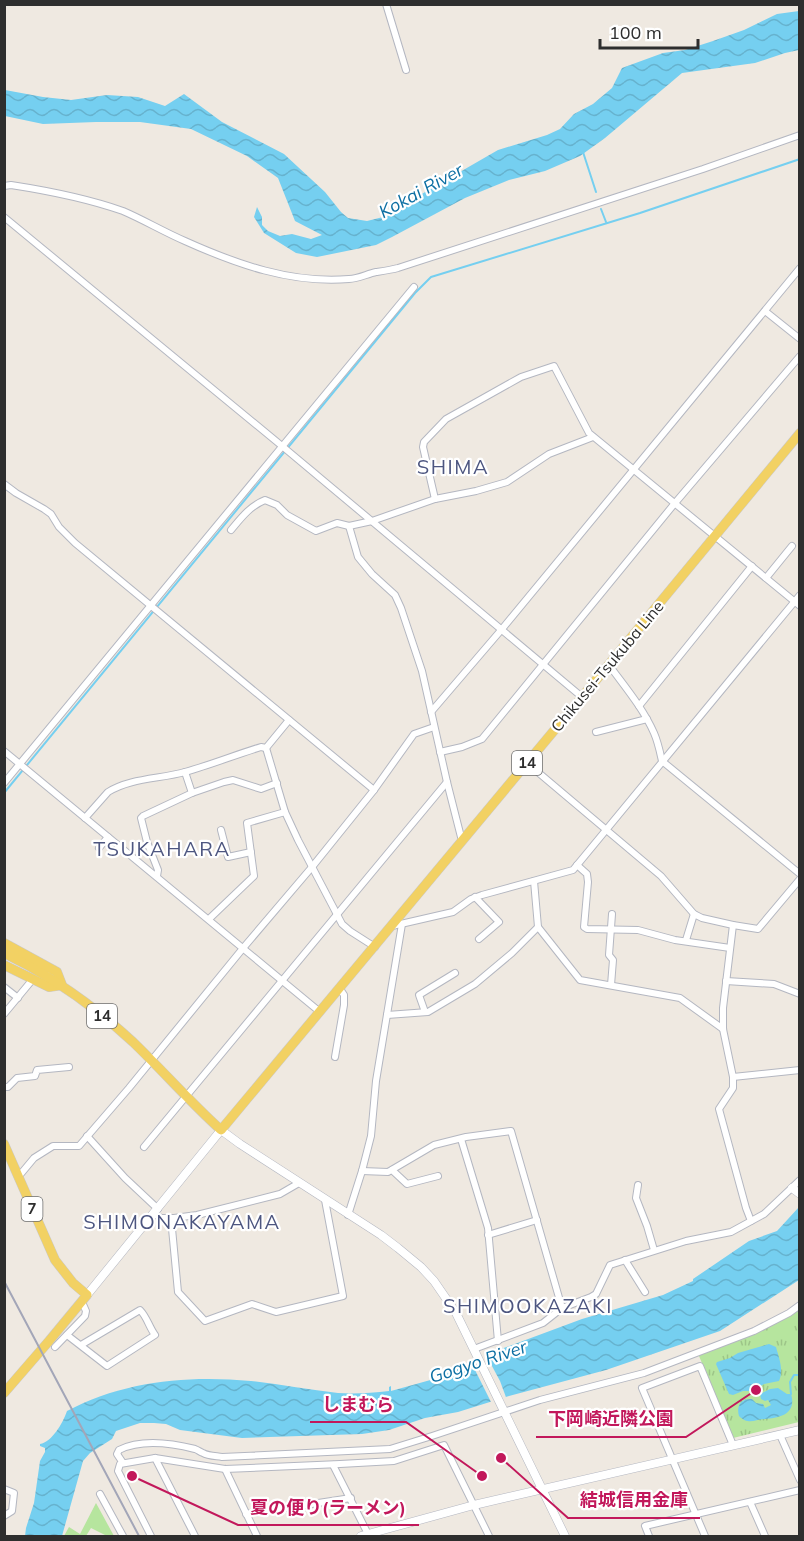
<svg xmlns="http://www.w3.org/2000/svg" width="804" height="1541" font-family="Mulish,'Noto Sans JP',sans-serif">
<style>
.grass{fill:#b6e59e}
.park{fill:url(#park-tufts)}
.water{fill:url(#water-waves)}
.pier{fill:#efe9e1}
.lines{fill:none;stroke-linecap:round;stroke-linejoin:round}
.stream{stroke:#75cff0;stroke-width:2}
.minor-casing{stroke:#b4b7c1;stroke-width:8}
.tertiary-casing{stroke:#b4b7c1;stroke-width:9}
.primary-casing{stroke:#c9c9c9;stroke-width:10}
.minor{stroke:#fff;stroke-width:6}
.tertiary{stroke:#fff;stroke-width:8}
.primary{stroke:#f2d163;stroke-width:9}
.rail{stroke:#a3a6b8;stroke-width:2}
.labels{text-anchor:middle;stroke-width:4.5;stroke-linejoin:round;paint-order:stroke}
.shield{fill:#fff;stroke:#6d6d6d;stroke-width:1.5}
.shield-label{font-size:15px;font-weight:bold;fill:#2e2e2e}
.street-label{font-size:16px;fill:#2e2e2e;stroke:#fff}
.water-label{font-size:18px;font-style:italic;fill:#0d6fa3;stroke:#fff}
.quarter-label{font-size:20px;letter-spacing:1.5px;fill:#4d5680;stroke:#fff}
.leader{fill:none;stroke:#c2185b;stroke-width:2}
.callout-dot{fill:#c2185b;stroke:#fff;stroke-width:2}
.callout-label{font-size:18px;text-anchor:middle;font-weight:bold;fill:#c2185b;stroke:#fff;stroke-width:4.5;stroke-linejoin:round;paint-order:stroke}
</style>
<defs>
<pattern id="park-tufts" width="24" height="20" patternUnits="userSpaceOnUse" patternTransform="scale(1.5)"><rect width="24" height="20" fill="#b6e59e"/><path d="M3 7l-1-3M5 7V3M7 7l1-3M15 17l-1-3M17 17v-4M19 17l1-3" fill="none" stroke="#9dc588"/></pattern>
<pattern id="water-waves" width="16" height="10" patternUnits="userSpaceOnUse" patternTransform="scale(1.5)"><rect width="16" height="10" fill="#75cff0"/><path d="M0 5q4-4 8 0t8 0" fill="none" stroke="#66b2ce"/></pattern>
</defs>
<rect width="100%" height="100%" fill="#efe9e1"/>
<!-- grass -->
<path class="grass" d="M96,1503l18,33h-7l-16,-8 -5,8h-22l5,-9 11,7z"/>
<!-- park -->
<path class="park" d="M799,1307v115l-66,16 -34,-82 2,-4z"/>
<!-- water -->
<g class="water">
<path d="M799,11v39l-14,3 -30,10 -73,10 -77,65 -25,18 -35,15 -36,9 -44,18 -73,39 -16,8 -59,12 -21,-4 -32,-20 -10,-16 3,-10 5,10v8l6,6 12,5 12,-2 19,5 11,-4 -27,-14 -17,-43 -31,-22 -56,-27 -51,-7h-44l-53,2 -38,-8v-26l38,7 28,3 36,-5 31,2 27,9 19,-12 38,28 62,32 41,38 16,20 7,6 19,3 20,-5 26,-17 85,-49 49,-15 13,-6 14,-15 19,-10 19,-16 10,-20 41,-15 22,-3 28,-9 31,-11 33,-16z"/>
<path d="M799,1207v73l-79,51 -114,39 -97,26 -51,16 -33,6 -36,12 -27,4 -120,4 -62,-8 -14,-6 -12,-1h-14l-24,8 -4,8 -22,14 -7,8 -21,75h-37l1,-8 8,-25 6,-42 5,-9v-4l-5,-2v-2c12,-2 23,-21 27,-33 56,-30 121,-36 184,-30 29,3 58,9 87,12 17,1 34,0 51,-2v-4l2,-1v5l43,-12 67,-30 81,-30 81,-24 30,-14v-2l56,-38 28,-10z"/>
<path d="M769,1344l7,3c3,11 8,23 3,34l-15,3 -11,7h-10l-10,4 -4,-1 -13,-30 1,-2 13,-4 8,-5z"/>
<path d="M778,1388l9,6h4c6,20 -11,24 -26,25 -11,1 -17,6 -26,-3 -3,-10 2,-18 13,-17l4,4 7,1 2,4 6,-3 -3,-5 -3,1 -4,-2 -1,-5 10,-5z"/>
</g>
<!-- pier -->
<path class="pier" d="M485,1353l15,28 7,19 -15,4 -22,-44z"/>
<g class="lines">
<!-- stream -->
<g class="stream">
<path d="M583,152l13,40"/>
<path d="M601,209l5,13"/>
<path d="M4,793l411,-500 16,-16 209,-64 160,-54"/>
<path d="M791,1394l-1,-12 4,-7h6"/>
</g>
<defs>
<g id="minor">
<path d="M386,4l20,66"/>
<path d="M4,186l7,-1c39,6 75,13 112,26 21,9 41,21 62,30 51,23 107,43 164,38 9,0 18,-5 27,-7 7,-1 15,-2 22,-4l305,-99 97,-34"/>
<path d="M4,217l278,229 300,251"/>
<path d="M765,311l35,28"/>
<path d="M4,484l12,9 28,16 7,5 8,13 16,16 299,247"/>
<path d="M435,499l-12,-52 1,-5 22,-23 75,-42 33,-11 35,67 211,173"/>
<path d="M349,526l9,31 14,17 23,21 6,13 21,63 25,111 15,59"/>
<path d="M231,530c10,-12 19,-24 34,-30l12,5 10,10 29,16 21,-8 12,3 23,-5 63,-22 41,-8 31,-9 42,-28 44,-17"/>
<path d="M766,578l26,-32"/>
<path d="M609,665c16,22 34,43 45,68 4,9 6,19 8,28l138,113"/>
<path d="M639,706l113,-140"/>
<path d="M431,712l71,-83 298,-361"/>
<path d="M596,732l51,-13"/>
<path d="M266,748l19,64 13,28 44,84 8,7 25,16"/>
<path d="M4,751l316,261"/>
<path d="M440,752l22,-5 20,-8 193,-236 125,-147"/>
<path d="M527,763l134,113 33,38 8,4 31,7 25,4 42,-50"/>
<path d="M185,772l7,21"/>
<path d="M4,783l410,-496"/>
<path d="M85,818l23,-26c22,-14 52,-13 77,-20 25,-7 50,-17 76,-25l5,1 23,-28"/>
<path d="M221,830l7,27 23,-5"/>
<path d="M99,848l9,-11"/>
<path d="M577,865l10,9 1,8 -4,45 3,2 51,1 37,10 55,8"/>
<path d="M157,876l1,-6 -11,-28 -6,-24 2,-2 49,-23 32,-11 9,-2 28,9 16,-6"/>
<path d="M534,881l4,46 42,53 100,18 43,31"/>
<path d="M475,897l24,25 -20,17"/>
<path d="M209,919l45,-43 -7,-53 38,-11"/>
<path d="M733,925l-10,83v21l10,48v11l-14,21 27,99 5,13"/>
<path d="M392,926l61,-14 18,-13 11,-4 91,-25 227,-275"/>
<path d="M686,940l8,-26"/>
<path d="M726,981l48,3 26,10"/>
<path d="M611,985l2,-25 -4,-5 3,-41"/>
<path d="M4,987l14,11"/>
<path d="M425,1012l-6,-17 36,-22"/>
<path d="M4,1014l29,-35"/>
<path d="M387,1015l41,-3 47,-28 37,-31 26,-26"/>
<path d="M335,1057l9,-52v-10l-4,-6"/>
<path d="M733,1077l67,-7"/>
<path d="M4,1087h4l9,-9 18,-2 2,-6 32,-3"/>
<path d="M87,1136l38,42 33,31"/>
<path d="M461,1139l27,89 10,113"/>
<path d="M144,1147l303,-365"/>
<path d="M392,1170l15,14 31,-8"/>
<path d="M362,1171l26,1 46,-27 32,-8 45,-6 51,177"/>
<path d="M19,1176l15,-18 19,-12h26l50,-58 115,-141 68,-80 62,-77 40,-56 20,-7"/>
<path d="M638,1185l-2,13 11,28 7,24"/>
<path d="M154,1214l7,4h13l23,-3 83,-21 19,-11"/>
<path d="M348,1215l14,-44 9,-35 5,-55 26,-157"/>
<path d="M171,1218l7,74 27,29 47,-17 24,8 67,-16 -18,-96"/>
<path d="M488,1235l49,-15"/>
<path d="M625,1260l20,32"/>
<path d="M67,1335l40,31 48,-31c-6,-8 -8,-18 -15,-25l-59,35"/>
<path d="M55,1347l30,-31 1,-5 -4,-9"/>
<path d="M474,1349l69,-26 19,-15 29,-11 5,-3 14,-29 76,-24 45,-9 33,-18 36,-34"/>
<path d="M780,1435l20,45"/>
<path d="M155,1458l40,78"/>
<path d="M123,1463l-6,-9 2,-4c22,-11 52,-7 76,-1 3,1 5,3 8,4 5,3 13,3 19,4l168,-8 42,-13 108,-36 104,-27 110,-42 35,-18 11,-8"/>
<path d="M333,1465l36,71"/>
<path d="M225,1469l32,67"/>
<path d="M4,1489l10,4 -2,18 -8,5"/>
<path d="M100,1494l23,42"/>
<path d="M750,1502l15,34"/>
<path d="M246,1514l105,-16"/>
<path d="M151,1536l-33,-65 2,-7 35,-6 70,11 115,-5 54,-3 50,-16 45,91"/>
<path d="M649,1536l-4,-10 155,-36"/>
<path d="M705,1536l-63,-148 58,-22 33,79"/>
</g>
<g id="tertiary">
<path d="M792,1188l8,6"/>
<path d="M87,1295l134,-165 19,14 141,91 17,13 23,19 13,14 22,32 109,223"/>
<path d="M361,1536l113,-31 326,-75"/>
</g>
<g id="primary">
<path d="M4,943l53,29 5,13 -13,2 -45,-22"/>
<path d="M4,953c48,23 90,53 129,89 30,29 57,60 88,88l361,-433 218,-264"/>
<path d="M4,1144l51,116 18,23 14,12 -38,46 -45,52"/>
</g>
</defs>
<!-- minor casing -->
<use href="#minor" class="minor-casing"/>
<!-- tertiary casing -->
<use href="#tertiary" class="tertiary-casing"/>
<!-- primary casing -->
<use href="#primary" class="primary-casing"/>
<!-- minor -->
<use href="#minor" class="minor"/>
<!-- tertiary -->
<use href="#tertiary" class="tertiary"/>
<!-- primary -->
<use href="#primary" class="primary"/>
<!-- rail -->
<path class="rail" d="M4,1281l135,255"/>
</g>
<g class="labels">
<!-- shield labels -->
<g class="shield">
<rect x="512" y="751" width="30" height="24" rx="4.5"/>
<rect x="87" y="1004" width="30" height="24" rx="4.5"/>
<rect x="21.5" y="1197" width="21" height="24" rx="4.5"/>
</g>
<g class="shield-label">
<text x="527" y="768">14</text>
<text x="102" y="1021">14</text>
<text x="32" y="1214">7</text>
</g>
<!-- street labels -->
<g class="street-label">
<text transform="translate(607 666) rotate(-50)" y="6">Chikusei-Tsukuba Line</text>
</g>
<!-- water labels -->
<g class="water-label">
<text transform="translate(421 191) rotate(-29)" y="6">Kokai River</text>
<text transform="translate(478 1362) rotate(-18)" y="6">Gogyo River</text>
</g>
<!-- quarter labels -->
<g class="quarter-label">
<text x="453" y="474">SHIMA</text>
<text x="162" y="856">TSUKAHARA</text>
<text x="182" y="1229">SHIMONAKAYAMA</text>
<text x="528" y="1313">SHIMOOKAZAKI</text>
</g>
</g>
<!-- callouts -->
<path class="leader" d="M482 1476L406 1422H310M756 1390L686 1437H536M501 1458L568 1518H700M132 1476L238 1525H419"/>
<g class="callout-dot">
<circle cx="482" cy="1476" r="6"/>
<circle cx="756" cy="1390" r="6"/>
<circle cx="501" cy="1458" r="6"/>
<circle cx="132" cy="1476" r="6"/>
</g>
<g class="callout-label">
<text x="358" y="1411">しまむら</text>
<text x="611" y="1425">下岡崎近隣公園</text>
<text x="634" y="1506">結城信用金庫</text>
<text x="328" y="1514">夏の便り(ラーメン)</text>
</g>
<!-- border -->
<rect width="804" height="1541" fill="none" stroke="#2e2e2e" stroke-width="12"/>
<!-- scale -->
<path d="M600 39v9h98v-9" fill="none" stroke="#2e2e2e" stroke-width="3"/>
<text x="609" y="39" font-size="18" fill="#2e2e2e" stroke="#ffffff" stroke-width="4.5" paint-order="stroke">100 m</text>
</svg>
